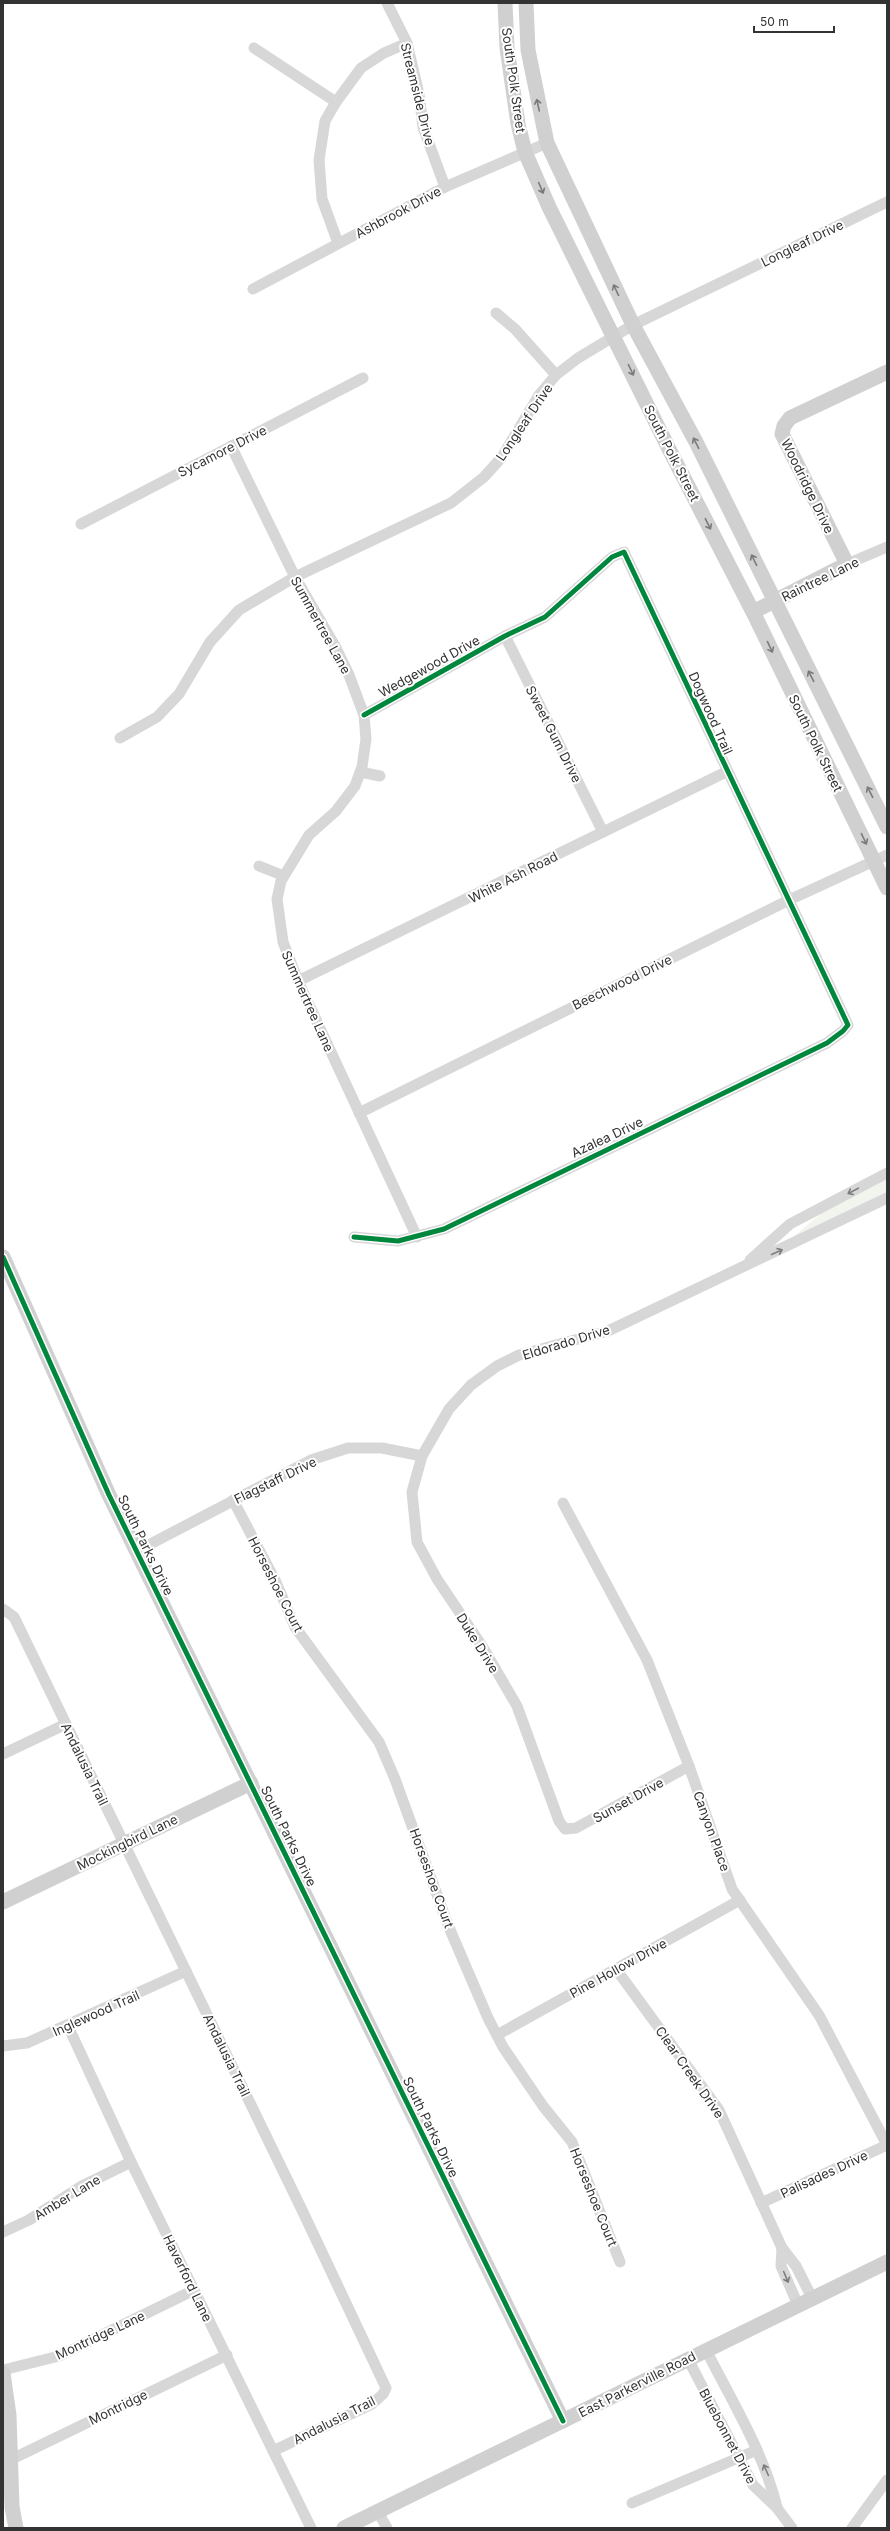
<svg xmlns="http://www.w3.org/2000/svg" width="890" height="2531" font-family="Inter,sans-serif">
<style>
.green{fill:#f1f5ed}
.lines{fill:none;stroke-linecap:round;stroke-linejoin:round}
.street{stroke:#d7d7d7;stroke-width:11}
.secondary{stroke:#d0d0d0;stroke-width:15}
.cycleway-casing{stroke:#fff;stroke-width:8}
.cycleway{stroke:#00873e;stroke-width:5}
.oneway{stroke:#7a7a7a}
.oneway2{stroke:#7d7d7d}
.labels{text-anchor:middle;stroke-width:4;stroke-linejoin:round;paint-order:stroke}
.street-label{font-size:13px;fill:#333;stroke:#fff}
</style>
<rect width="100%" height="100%" fill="#fff"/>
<!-- green -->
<path class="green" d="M887,1179v13l-94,45 31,-26z"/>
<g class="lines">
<!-- street -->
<g class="street">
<path d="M387,3l20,40 12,51 4,33 22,60"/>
<path d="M254,48l82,54"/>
<path d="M338,243l-16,-44 -3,-39 6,-39 11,-19 25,-34 23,-15 23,-10"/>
<path d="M253,289l192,-102 102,-44"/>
<path d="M496,313l19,16 41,46"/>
<path d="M231,446l64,131 40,69 14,29 15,40 2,24 -4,28 -7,19 -19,25 -27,24 -28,46 -4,18 6,43 15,39 119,256"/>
<path d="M81,524l282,-146"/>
<path d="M847,564l40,-17"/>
<path d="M505,636l98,196"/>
<path d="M120,738l37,-21 22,-23 31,-52 29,-32 56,-33 156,-74 33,-26 18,-20 37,-62 17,-20 22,-17 55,-33 254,-123"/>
<path d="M360,772l20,4"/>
<path d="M259,866l25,10"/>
<path d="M298,981l428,-209"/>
<path d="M359,1113l430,-213 98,-45"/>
<path d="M354,1237l44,4 46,-12 383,-186 16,-12 5,-6 -224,-473 -12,5 -67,60 -40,19 -141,79"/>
<path d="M750,1260l40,-36 97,-51"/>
<path d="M233,1500l42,80 20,47 84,115 16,37 53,146 40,93 15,29 40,59 29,36 48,120"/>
<path d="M563,1503l84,157 42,106 43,123 87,126 68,130 -126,58"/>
<path d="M137,1551l174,-91 37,-12h34l40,8"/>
<path d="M3,1609l11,8 288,593 84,178 -3,6 -11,10 -99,47"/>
<path d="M3,1754l63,-30"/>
<path d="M689,1766l-113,62 -11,1 -6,-8 -42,-115 -35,-60 -45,-67 -20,-37 -5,-50 10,-36 27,-47 22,-24 26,-19 22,-11 89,-24 279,-133"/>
<path d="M616,1969l103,141 63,138 14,18 16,32"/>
<path d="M68,2026l63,136 180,366"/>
<path d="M497,2035l243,-135"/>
<path d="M3,2046l24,-3 159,-72"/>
<path d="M3,2232l26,-12 53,-34 49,-24"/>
<path d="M782,2248l-1,18 17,39"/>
<path d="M706,2350c26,51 57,101 71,157"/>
<path d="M688,2359l65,126 24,23 15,20"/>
<path d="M3,2370l56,-14 135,-66"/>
<path d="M10,2460l217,-105"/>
<path d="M632,2503l125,-53"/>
<path d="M378,2512l9,16"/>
<path d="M852,2528l35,-48"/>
</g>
<!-- secondary -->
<g class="secondary">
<path d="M505,3l2,45 11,76 7,28 24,55 120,242 84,163 134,276"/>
<path d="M526,3l2,47 19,93 86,182 63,117 191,385"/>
<path d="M753,612l94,-48 -65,-130 2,-8 6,-8 97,-46"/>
<path d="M3,1257l106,238 454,926"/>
<path d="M3,1902l248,-119"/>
<path d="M3,2373l6,42 3,92 4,21"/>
<path d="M344,2528l543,-266"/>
</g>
<defs>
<g id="cycleway">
<path d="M354,1237l44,4 46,-12 383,-186 16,-12 5,-6 -224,-473 -12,5 -67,60 -40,19 -141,79"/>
<path d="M3,1257l106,238 454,926"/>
</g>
</defs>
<!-- cycleway casing -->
<use href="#cycleway" class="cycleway-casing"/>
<!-- cycleway -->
<use href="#cycleway" class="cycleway"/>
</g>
<!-- one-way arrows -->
<defs><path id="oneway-shaft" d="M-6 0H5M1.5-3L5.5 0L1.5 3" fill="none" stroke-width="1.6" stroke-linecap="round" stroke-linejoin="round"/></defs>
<g class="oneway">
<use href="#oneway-shaft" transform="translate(538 105) rotate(-102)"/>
<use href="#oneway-shaft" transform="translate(541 188) rotate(67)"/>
<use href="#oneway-shaft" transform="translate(616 290) rotate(-115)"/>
<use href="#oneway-shaft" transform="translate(631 370) rotate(64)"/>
<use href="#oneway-shaft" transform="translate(696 443) rotate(-117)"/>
<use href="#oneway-shaft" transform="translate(708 524) rotate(63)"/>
<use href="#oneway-shaft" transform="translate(754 560) rotate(-116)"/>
<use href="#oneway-shaft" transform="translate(770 647) rotate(65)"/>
<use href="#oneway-shaft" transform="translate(811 676) rotate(-117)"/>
<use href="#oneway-shaft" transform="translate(870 792) rotate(-117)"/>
<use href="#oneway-shaft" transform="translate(864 839) rotate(64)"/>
</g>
<g class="oneway2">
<use href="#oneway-shaft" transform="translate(853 1191) rotate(152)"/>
<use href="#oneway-shaft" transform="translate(777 1252) rotate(-24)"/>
<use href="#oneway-shaft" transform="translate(786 2277) rotate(67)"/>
<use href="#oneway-shaft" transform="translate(766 2470) rotate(-114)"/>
</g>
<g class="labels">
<!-- street labels -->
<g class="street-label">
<text transform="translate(514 80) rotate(82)" y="5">South Polk Street</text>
<text transform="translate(418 94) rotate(76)" y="5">Streamside Drive</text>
<text transform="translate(398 212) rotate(-28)" y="5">Ashbrook Drive</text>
<text transform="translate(802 243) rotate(-26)" y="5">Longleaf Drive</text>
<text transform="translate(524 422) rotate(-56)" y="5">Longleaf Drive</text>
<text transform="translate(222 451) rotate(-27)" y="5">Sycamore Drive</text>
<text transform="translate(672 453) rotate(63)" y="5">South Polk Street</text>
<text transform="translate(808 486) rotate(64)" y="5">Woodridge Drive</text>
<text transform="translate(820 579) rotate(-26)" y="5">Raintree Lane</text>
<text transform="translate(321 625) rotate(61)" y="5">Summertree Lane</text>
<text transform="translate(429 666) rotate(-29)" y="5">Wedgewood Drive</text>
<text transform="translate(711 713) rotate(66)" y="5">Dogwood Trail</text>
<text transform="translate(554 734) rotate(63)" y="5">Sweet Gum Drive</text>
<text transform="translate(816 743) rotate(64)" y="5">South Polk Street</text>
<text transform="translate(513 877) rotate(-27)" y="5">White Ash Road</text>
<text transform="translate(622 982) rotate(-26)" y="5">Beechwood Drive</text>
<text transform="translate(308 1001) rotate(66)" y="5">Summertree Lane</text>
<text transform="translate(607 1137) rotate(-25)" y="5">Azalea Drive</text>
<text transform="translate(566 1342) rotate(-17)" y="5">Eldorado Drive</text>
<text transform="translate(275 1480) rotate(-26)" y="5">Flagstaff Drive</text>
<text transform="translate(146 1545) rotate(64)" y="5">South Parks Drive</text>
<text transform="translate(276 1584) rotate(63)" y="5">Horseshoe Court</text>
<text transform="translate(478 1643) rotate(58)" y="5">Duke Drive</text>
<text transform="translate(85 1764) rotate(64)" y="5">Andalusia Trail</text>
<text transform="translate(628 1800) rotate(-29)" y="5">Sunset Drive</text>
<text transform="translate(712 1831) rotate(70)" y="5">Canyon Place</text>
<text transform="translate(289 1836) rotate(64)" y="5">South Parks Drive</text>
<text transform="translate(127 1842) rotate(-26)" y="5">Mockingbird Lane</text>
<text transform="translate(432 1878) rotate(70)" y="5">Horseshoe Court</text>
<text transform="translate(618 1968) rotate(-29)" y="5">Pine Hollow Drive</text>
<text transform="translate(96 2013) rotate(-24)" y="5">Inglewood Trail</text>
<text transform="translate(227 2055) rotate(64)" y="5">Andalusia Trail</text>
<text transform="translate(690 2072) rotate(55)" y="5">Clear Creek Drive</text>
<text transform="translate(431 2127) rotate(64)" y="5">South Parks Drive</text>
<text transform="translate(824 2174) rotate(-25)" y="5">Palisades Drive</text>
<text transform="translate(67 2197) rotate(-31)" y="5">Amber Lane</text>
<text transform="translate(594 2197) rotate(68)" y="5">Horseshoe Court</text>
<text transform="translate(188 2278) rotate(64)" y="5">Haverford Lane</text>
<text transform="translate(100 2335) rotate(-25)" y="5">Montridge Lane</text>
<text transform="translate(637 2384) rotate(-27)" y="5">East Parkerville Road</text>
<text transform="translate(118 2407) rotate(-26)" y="5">Montridge</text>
<text transform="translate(334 2420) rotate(-27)" y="5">Andalusia Trail</text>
<text transform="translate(728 2436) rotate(62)" y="5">Bluebonnet Drive</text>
</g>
</g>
<!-- border -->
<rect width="890" height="2531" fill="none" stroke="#333333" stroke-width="8"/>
<!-- scale -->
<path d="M754 26v6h80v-6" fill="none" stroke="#333333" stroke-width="2"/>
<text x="760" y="26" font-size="12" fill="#333333" stroke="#ffffff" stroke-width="3" paint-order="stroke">50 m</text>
</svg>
